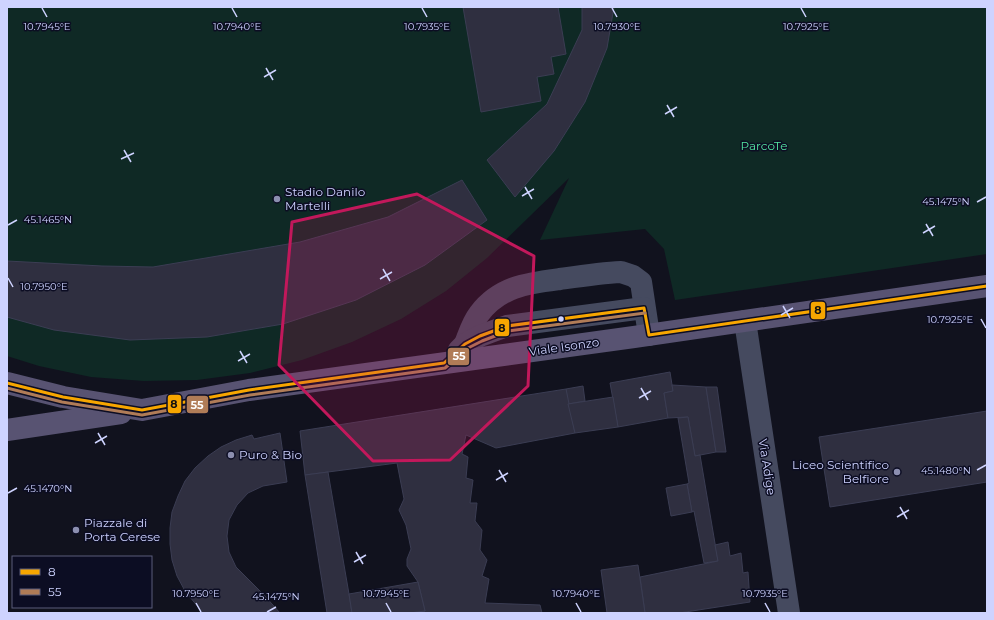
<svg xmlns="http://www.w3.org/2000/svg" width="994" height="620" font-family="Montserrat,sans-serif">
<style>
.green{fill:#0f2925}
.building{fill:#2f2f40;stroke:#3b3d53}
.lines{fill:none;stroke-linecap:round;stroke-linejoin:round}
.minor{stroke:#454a5f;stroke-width:22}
.major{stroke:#585372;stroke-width:22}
.bus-1-casing{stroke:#0c0d23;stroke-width:6}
.bus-2-casing{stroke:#0c0d23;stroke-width:6}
.bus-1{stroke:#f7a600;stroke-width:3}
.bus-2{stroke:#b07c57;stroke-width:3}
.marked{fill:#c2185b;fill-opacity:0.2;stroke:#c2185b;stroke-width:3;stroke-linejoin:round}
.ticks{fill:none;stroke:#ced3ff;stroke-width:1.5}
.poi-dot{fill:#8c8fb0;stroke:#0c0d23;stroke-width:1.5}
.bus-dot{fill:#ced3ff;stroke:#0c0d23;stroke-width:1.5}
.labels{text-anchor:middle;stroke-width:3;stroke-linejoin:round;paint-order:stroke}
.park-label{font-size:12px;fill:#53e6a2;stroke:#0c0d23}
.poi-label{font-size:12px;fill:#ced3ff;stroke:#0c0d23;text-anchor:start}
.street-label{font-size:12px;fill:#ced3ff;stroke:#0c0d23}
.ticks-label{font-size:10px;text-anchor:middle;fill:#ced3ff;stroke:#0c0d23;stroke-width:3;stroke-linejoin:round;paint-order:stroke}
.line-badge{stroke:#0c0d23;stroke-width:1.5}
.badge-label{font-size:11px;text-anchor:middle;font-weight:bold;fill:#fff}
.pale-badge-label{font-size:11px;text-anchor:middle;font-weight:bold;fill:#111}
</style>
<rect width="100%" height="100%" fill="#11121e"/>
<!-- green -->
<path class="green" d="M7,7h980v247l-312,46 -11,-51 -19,-20 -105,11 29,-62 -82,80 -41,33 -45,28 -49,23 -50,18 -52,13 -53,7 -53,1 -53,-4 -52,-11 -32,-10z"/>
<!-- building -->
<g class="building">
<path d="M463,7h95l8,47 -15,3 3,17 -17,3 4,24 -60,11z"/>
<path d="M582,7h32l-7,41 -22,54 -31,49 -39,46 -28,-37 60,-56 35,-74z"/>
<path d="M462,180l25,40 -62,45 -69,35 -73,24 -76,13 -77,3 -76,-10 -47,-13v-56l95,5 51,1 147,-25 88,-25z"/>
<path d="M670,372l3,19 -9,2 4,25 -50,9 -8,-44z"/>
<path d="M672,385l34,2 10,65 -21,4 -7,-39 -20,1 -4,-25 9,-2z"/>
<path d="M583,386l2,15 -17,3 -2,-15z"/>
<path d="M706,387h11l9,65h-10z"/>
<path d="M566,389l9,44 -79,15 -30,-13 -4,19 6,3 -2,21 7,2 -3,23h7l-2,18 7,9 -2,20 7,10 -5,16 7,3 -4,24 55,2 2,8h-133l16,-2 -7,-29 -11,-16v-7l4,-10 -5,-24 -7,-15 5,-11 -7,-36 -92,12 -5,-44z"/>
<path d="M613,397l5,30 -43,6 -7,-29z"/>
<path d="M987,411v71l-157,25 -11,-70z"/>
<path d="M688,417l7,39 5,-1 18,106 -14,2 -10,-52 -2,1 -5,-28 2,-1 -11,-65z"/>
<path d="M280,433l7,49 -24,4 -15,7 -11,12 -8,15 -2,16 2,16 7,15 28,28 16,18h-77l-18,-22 -8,-15 -5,-16 -2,-16v-16l2,-16 6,-16 7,-15 10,-13 13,-12 13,-9 15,-7 16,-5 2,4z"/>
<path d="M328,472l21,122 3,19h-25l-22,-138z"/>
<path d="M687,484l5,28 -21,4 -5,-28z"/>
<path d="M728,542l2,14 11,-3 2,20 5,-1 2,30 -71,11h-34l-5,-36 78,-16 -3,-16z"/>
<path d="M638,565l7,48h-38l-6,-43z"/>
<path d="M418,582l7,29 -16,2h-57l-3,-19z"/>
</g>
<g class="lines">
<!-- minor -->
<g class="minor">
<path d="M745,321l44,292"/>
<path d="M465,344c4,-10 7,-21 14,-30 21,-28 50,-31 81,-35 21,-3 41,-6 61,-7l12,4 8,6 8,53"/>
<path d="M459,350l6,-6 15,-8 27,-10 137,-18"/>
</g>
<!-- major -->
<g class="major">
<path d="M7,383l56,14 79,13 107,-20 385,-53 353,-51"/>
<path d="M7,430l114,-17"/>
</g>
<defs>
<path id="bus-1" d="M7,383l56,14 79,13 107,-20 195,-27 21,-19 15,-8 27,-10 137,-18 5,27 338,-49"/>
<path id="bus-2" d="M7,388l55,14 80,13 108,-20 195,-27 23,-20 14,-7 26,-10 137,-18"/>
</defs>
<!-- bus-1 casing -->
<use href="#bus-1" class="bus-1-casing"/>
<!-- bus-2 casing -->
<use href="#bus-2" class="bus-2-casing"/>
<!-- bus-1 -->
<use href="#bus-1" class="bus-1"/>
<!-- bus-2 -->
<use href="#bus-2" class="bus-2"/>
</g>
<!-- marked area -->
<path class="marked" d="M417,194l117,62 -6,130 -78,74 -77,1 -94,-96 13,-143z"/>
<!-- ticks -->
<path class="ticks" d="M42,8l5,9M232,8l5,9M422,8l5,9M612,8l5,9M801,8l5,9M266,68l7,12M264,77l12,-7M667,105l7,12M665,114l12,-7M124,150l7,12M121,159l13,-6M525,187l7,12M522,196l12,-7M977,202l9,-5M926,224l7,12M8,225l9,-5M923,233l12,-7M383,269l7,12M8,278l5,9M380,279l12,-7M783,306l7,12M781,315l12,-7M981,319l5,9M240,351l7,12M238,361l12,-7M641,388l7,12M639,398l12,-7M98,433l7,12M95,443l12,-7M499,470l7,12M977,470l9,-5M496,480l12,-7M8,493l9,-5M900,507l7,12M897,517l12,-7M356,552l7,12M354,562l12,-7M196,603l5,9M386,603l5,9M576,603l5,9M765,603l5,9M267,612l9,-5"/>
<!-- markers -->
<g class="poi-dot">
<circle cx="277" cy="199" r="4"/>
<circle cx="231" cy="455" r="4"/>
<circle cx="897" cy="472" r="4"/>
<circle cx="76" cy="530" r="4"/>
</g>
<circle class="bus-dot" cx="561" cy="319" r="3.5"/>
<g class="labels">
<!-- park labels -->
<g class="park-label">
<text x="764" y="150">ParcoTe</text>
</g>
<!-- poi labels -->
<g class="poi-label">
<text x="285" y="196">Stadio Danilo<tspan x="285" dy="14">Martelli</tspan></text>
<text x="239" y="459">Puro &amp; Bio</text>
<text x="889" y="469" text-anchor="end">Liceo Scientifico<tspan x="889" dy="14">Belfiore</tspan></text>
<text x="84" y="527">Piazzale di<tspan x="84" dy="14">Porta Cerese</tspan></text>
</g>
<!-- street labels -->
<g class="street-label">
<text transform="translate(564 347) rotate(-8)" y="4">Viale Isonzo</text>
<text transform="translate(767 467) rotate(81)" y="4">Via Adige</text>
</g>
</g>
<g class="ticks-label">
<text x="806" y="30">10.7925°E</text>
<text x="47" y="30">10.7945°E</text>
<text x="237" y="30">10.7940°E</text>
<text x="427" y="30">10.7935°E</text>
<text x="617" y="30">10.7930°E</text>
<text x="946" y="205">45.1475°N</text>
<text x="48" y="223">45.1465°N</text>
<text x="44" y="290">10.7950°E</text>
<text x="950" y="323">10.7925°E</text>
<text x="946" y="474">45.1480°N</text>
<text x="48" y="492">45.1470°N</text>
<text x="196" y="597">10.7950°E</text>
<text x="386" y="597">10.7945°E</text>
<text x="576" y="597">10.7940°E</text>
<text x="765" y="597">10.7935°E</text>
<text x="276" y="600">45.1475°N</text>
</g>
<g class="line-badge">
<rect x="810" y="301" width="16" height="19" rx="4" fill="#f7a600"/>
<rect x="494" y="318" width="16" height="19" rx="4" fill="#f7a600"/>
<rect x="447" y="347" width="23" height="19" rx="4" fill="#b07c57"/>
<rect x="167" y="394" width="15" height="20" rx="4" fill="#f7a600"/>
<rect x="186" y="395" width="23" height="19" rx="4" fill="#b07c57"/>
</g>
<g class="badge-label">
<text x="459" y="360">55</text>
<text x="197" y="409">55</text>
</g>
<g class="pale-badge-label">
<text x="818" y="314">8</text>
<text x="502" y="332">8</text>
<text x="174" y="408">8</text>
</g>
<!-- border -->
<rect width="994" height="620" fill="none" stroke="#ced3ff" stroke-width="16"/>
<!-- legend -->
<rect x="12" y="556" width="140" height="52" fill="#0c0d23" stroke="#5a5c7b"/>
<rect x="20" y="569" width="20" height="6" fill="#f7a600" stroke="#5a5c7b"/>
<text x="48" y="576" font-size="12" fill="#ced3ff">8</text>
<rect x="20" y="589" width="20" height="6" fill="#b07c57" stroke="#5a5c7b"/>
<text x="48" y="596" font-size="12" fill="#ced3ff">55</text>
</svg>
